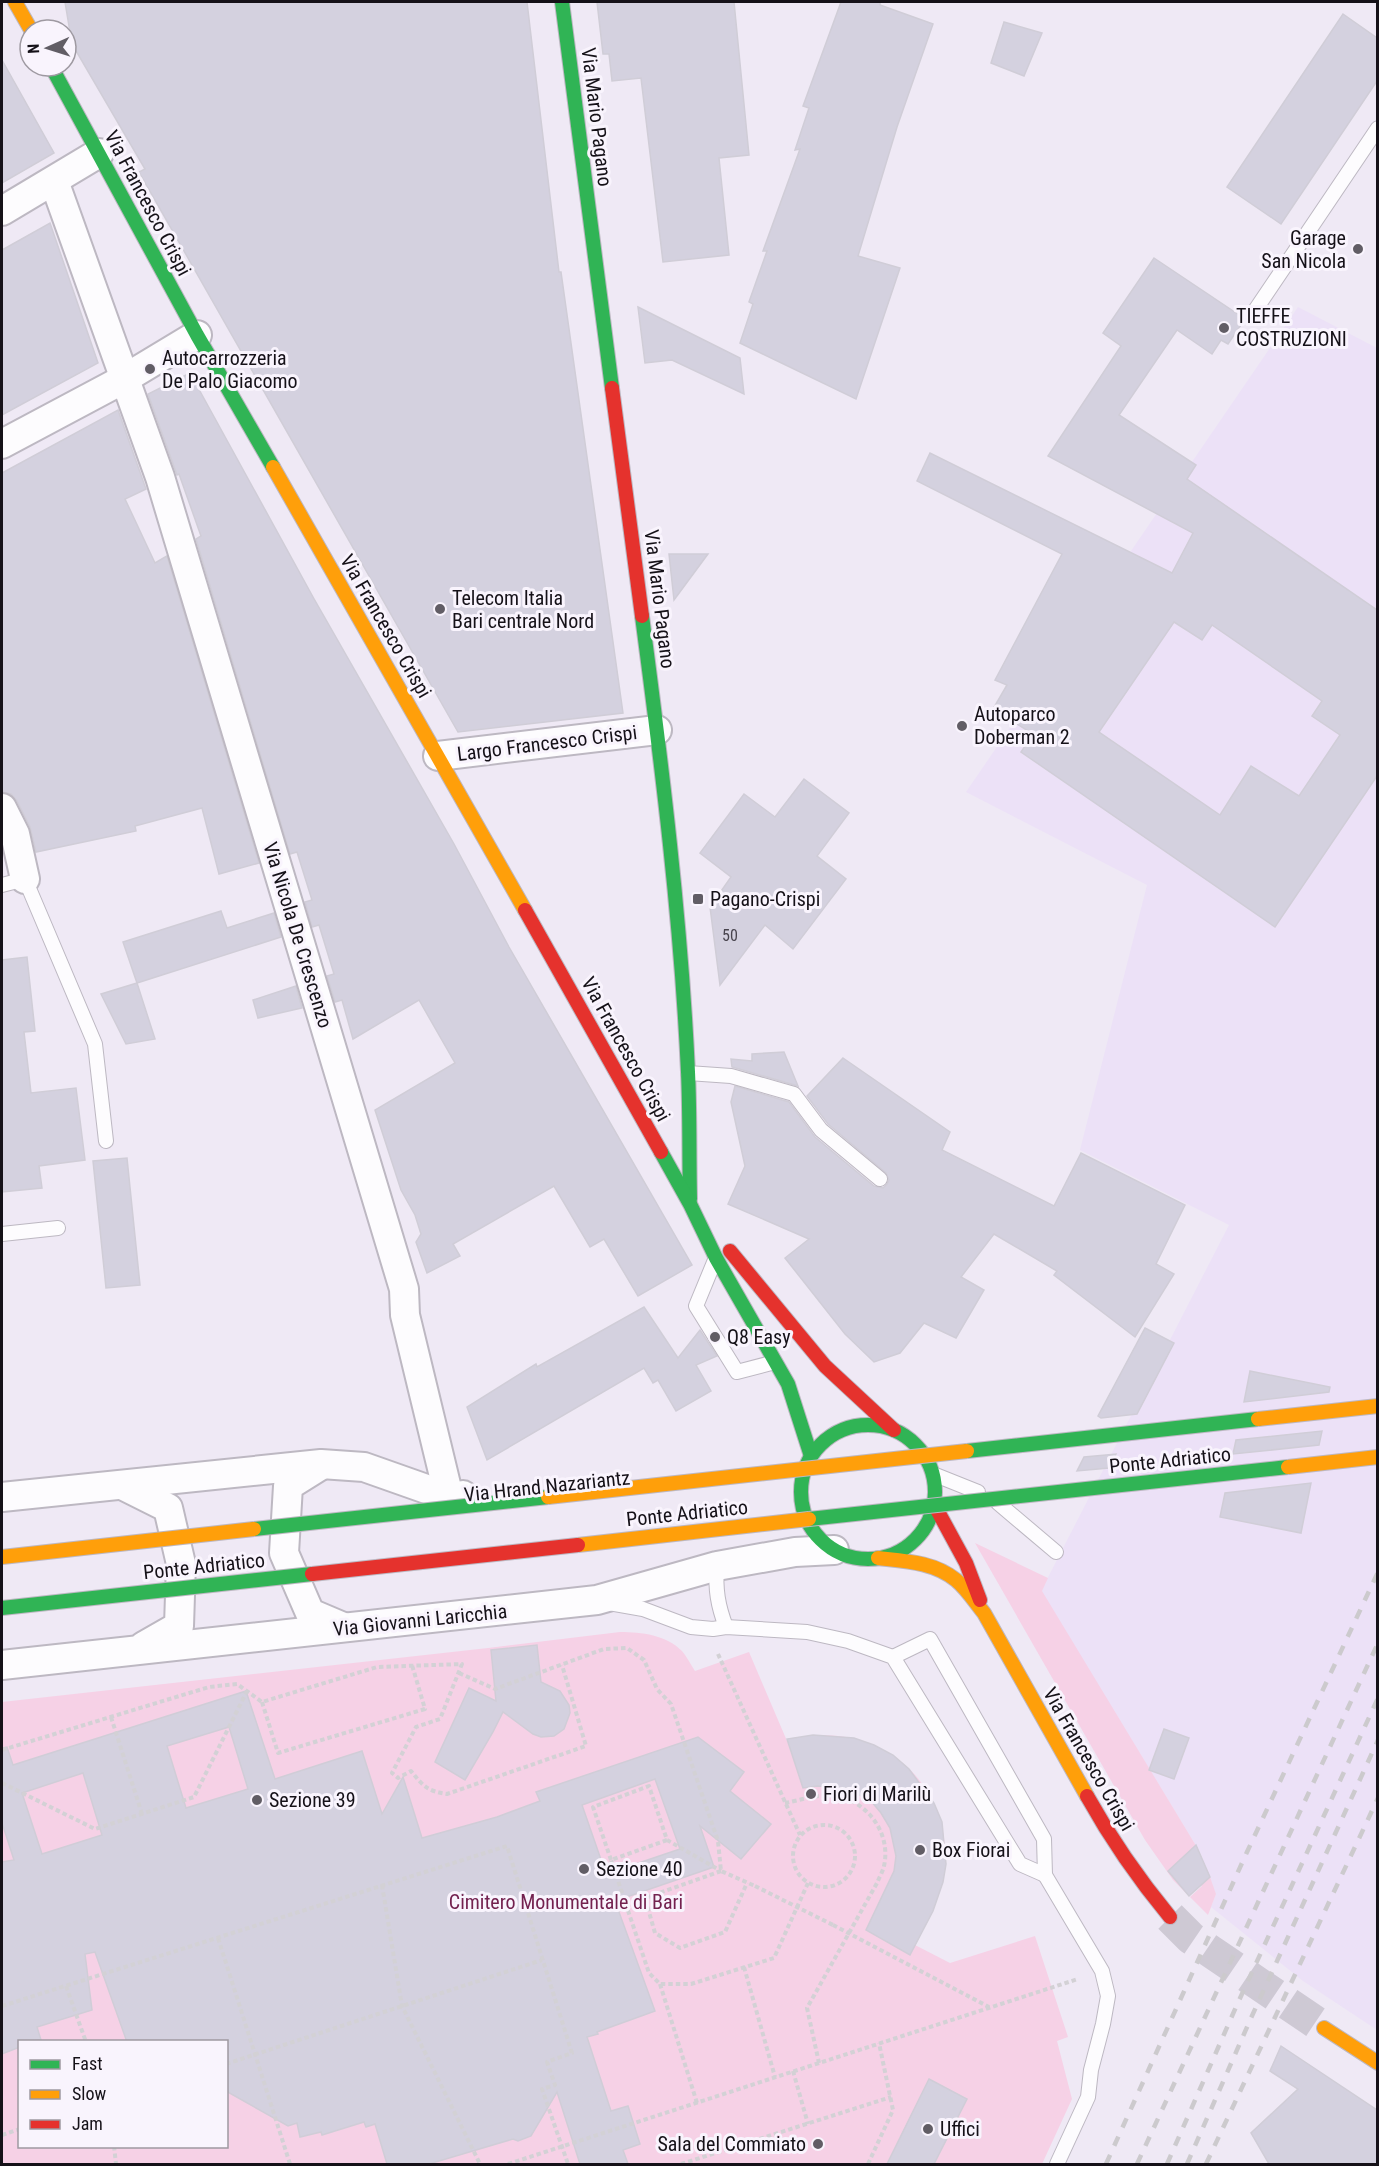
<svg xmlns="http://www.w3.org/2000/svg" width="1379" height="2166" font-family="'Roboto Condensed',sans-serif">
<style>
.built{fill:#ece1f7}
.green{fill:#f6d1e6;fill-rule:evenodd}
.building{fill:#d4d1df;stroke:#d0cdd7;stroke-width:1.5;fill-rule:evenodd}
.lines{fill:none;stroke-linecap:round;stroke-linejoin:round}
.secondary-tunnel{stroke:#cec9d4;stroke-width:33;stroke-dasharray:33 16;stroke-linecap:butt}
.lane-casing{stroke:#bdb8c2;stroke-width:16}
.street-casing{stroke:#bdb8c2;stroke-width:32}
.fast-casing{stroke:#bdb8c2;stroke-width:16}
.slow-casing{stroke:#bdb8c2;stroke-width:16}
.jam-casing{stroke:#bdb8c2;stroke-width:16}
.path{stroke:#d3d1d5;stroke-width:4;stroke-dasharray:4.5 3;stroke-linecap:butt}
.lane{stroke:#fdfcfe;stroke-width:14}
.street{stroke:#fdfcfe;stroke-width:28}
.fast{stroke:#30b455;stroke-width:14}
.slow{stroke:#ff9f0a;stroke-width:14}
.jam{stroke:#e5322d;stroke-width:14}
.rail{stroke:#cccacd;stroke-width:4.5;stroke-dasharray:10 10;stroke-linecap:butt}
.fast-bridge-casing{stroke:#bdb8c2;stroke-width:16;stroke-linecap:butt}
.slow-bridge-casing{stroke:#bdb8c2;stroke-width:16;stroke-linecap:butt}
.jam-bridge-casing{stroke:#bdb8c2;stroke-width:16;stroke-linecap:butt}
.path-bridge{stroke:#d3d1d5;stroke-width:4;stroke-dasharray:4.5 3;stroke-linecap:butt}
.fast-bridge{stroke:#30b455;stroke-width:14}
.slow-bridge{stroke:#ff9f0a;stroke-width:14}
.jam-bridge{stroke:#e5322d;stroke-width:14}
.poi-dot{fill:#615d65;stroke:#f9f4fd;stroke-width:2}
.labels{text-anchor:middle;stroke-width:6;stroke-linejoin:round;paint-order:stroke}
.number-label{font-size:16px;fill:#48444d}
.street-label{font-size:20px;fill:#151118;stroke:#f9f4fd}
.poi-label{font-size:20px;fill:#151118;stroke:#f9f4fd;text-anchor:start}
.park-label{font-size:20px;fill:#73214f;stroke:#f9f4fd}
</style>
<rect width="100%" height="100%" fill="#efe9f5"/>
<!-- built -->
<path class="built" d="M1298,307l79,41v1682l-74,-49 -92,-74 5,-13 -18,-45 -157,-258 188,-366 -149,-75 67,-265 -181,-93z"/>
<!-- green -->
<g class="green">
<path d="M975,1543l73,35 -6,13 156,258 -15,12 20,22 7,-6 6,17 -8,21 -35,-35 -28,-40zM1179,1861l23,25 -12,11 -22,-26z"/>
<path d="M620,1632c22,0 46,3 62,19 5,6 9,14 13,20l54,-19 38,89c83,-25 164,36 158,123 -2,31 -18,54 -30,81l35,18 85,-27 33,101 -11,4 15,58 -30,65h-1040v-462l486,-54zM20,2042h206v104h-206z"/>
</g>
<!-- building -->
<g class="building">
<path d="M65,2h462l32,270h2l62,441 -165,19 -319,-560 6,-3 -73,-125z"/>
<path d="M597,2h137l15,153 -30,3 10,97 -66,7 -22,-184 -29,3 -3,-27h-6z"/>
<path d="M841,2h39v3l53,19 -36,103 -39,129 42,12 -44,131 -116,-56 13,-39 -4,-2 18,-51h-4l37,-102 -5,1 14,-42 -6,-2z"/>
<path d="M1343,14l34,24v43l-96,143 -54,-37z"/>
<path d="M1004,22l38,11 -18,43 -33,-13z"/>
<path d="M2,60l52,93 -52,30z"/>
<path d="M50,223l48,140 -96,52v-165z"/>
<path d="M1154,258l91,61 -17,25 -7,-4 -9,14 -35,-24 -58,85 77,50 -9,14 190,131v166l-102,151 -254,-175 12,-18 -40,-25 14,-24 -12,-5 67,-126 -145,-73 13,-28 242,120 21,-40 -145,-77 73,-110 -18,-13zM1174,622l28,18 10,-15 110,76 -10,15 28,19 -41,61 -48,-30 -31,49 -121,-83z"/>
<path d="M638,307l102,51 4,36 -72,-34 -27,3z"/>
<path d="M190,373l123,224 141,247 55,103 183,318 -54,31 -34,-57 -14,8 -36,-61 -101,58 7,12 -33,17 -11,-31 5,-8 -6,-19 -14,-25 -26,-80 80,-47 -36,-63 -66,39 -11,-39 -7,2 -8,-26 7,-2 -15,-49 -7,2 -7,-25 7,-2 -15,-48 -7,2 -94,-315 5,-3 -22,-62 -2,1 -29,-81z"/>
<path d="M118,410l28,79 -21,10 30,64 12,-7 92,307 -40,11 -17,-66 -67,18 1,5 -100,21 -6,-25 -13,-26 -6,-7 -9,-2v-319z"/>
<path d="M669,554h39l-34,46z"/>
<path d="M804,779l45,34 -32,43 29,23 -53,70 -28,-24 -45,60 -10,-78 21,-30 -31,-24 44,-59 31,23z"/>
<path d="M221,911l6,17 47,-15 7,24 -144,46 -14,-41z"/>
<path d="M27,957l8,74 -11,1 7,61 45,-5 9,72 -46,6 3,22 -40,4v-232z"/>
<path d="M137,983l18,56 -29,5 -25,-50z"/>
<path d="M296,986l6,22 -44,10 -5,-18z"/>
<path d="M784,1052l14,34 -66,-19 -1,-8 21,2v-7z"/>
<path d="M843,1058l107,74 -8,18 112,56 27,-53 104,52 -29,59 18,10 -39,63 -81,-62 3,-4 -63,-37 -33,43 23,13 -28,48 -32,-15 -24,30 -26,9 -29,-28 -60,-76 24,-19 -81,-35 17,-38 -14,-64 4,-16 54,16 26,35 59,49 9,2 4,-4 2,-4 -3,-7 -58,-49 -21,-28z"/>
<path d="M127,1158l13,127 -34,3 -13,-127z"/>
<path d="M644,1307l34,51 22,-28 17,26 -21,9 15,26 -35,20 -18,-31 -5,3 -9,-15 -157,92 -20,-53 69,-43 1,3z"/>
<path d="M1145,1328l29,15 -37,71 -36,4 -3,-2z"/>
<path d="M1250,1371l80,16 -1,5 -85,10z"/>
<path d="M1322,1431l-3,14 -86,9 3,-14z"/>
<path d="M1116,1454l-7,14 -32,3 7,-14z"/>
<path d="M1311,1483l-10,50 -81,-16 5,-24z"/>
<path d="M537,1645l4,37 19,9 9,14 1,8 -6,16 -10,7 -13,1 -8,-3 -30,-22 -10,20 -28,48 -30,-18 34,-74 27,13 -5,-51z"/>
<path d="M246,1691l29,88 87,-28 20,63 21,-37 19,61 75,-21 43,-16 -4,-9 162,-55 46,35 -14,19 41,33 -30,35 -41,-33 14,41 -99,34 40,110 -58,21 1,2 -11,3 24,74 17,-5 12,38 -17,6 5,14h-48l-23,-72 -26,44 -13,5 -5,-2 -84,25h-42l-12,-40 -9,3 -2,-5 -42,13 -1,-3 -21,5 -3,-14 -9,3 -62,-35v-49h-99l-32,-90 -10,2 7,56 -55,17 4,13 -21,2v5l-18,7v-192l12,-2 -12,-37v-75l5,-1 6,18zM229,1727l19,62 -62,19 -19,-62zM83,1773l19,62 -60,19 -20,-61zM655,1779l25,70 -74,25 -24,-69z"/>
<path d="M1164,1729l25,9 -15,41 -25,-9z"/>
<path d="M813,1735l41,3 20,7 19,10 16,14 25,34 8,19 2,22 2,20 -3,18 -10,29 -23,44 -44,-25 28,-59 2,-15 -6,-28 -9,-15 -10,-12 -25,-13 -29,-2 -14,2 -16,-49z"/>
<path d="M1196,1845l14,32 -21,19 -21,-25z"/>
<path d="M1281,2046l96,64v54h-108l-18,-31 47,-44 -28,-18z"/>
<path d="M929,2079l38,20 -33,65h-47z"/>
</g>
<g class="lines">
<!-- secondary-tunnel -->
<path class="secondary-tunnel" d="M1170,1917l21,21 133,90"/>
<defs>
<g id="lane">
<path d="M1254,312l124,-184"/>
<path d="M2,885l23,-6 70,165 11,97"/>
<path d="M688,1073l43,3 63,18 27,36 59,49"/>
<path d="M2,1234l56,-6"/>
<path d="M715,1260l-19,46 41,66 38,-10"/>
<path d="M933,1474l45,18"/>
<path d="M998,1503l58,49"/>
<path d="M717,1566c-2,23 1,40 9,61"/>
<path d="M609,1603l34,6 48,18 22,2 13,-2 81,5 41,9 45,16 127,207 25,11"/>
<path d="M893,1657l37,-18 114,200 1,36 57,96 6,25 -5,28 -12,46 -3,27 -31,67"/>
</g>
<g id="street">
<path d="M54,181l106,296 244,812 1,26 44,182"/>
<path d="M2,211l97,-58"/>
<path d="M2,444l122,-65 73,-44"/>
<path d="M438,756l219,-26"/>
<path d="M2,808l13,26 10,45"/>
<path d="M320,1466l-32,20 -4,67 26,60 33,14"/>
<path d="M122,1485l46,23 13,56 -2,62 -35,20"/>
<path d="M2,1497l319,-33 43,3 85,30 14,-2"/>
<path d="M2,1665l595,-65 120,-34 78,-14 39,-2"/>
</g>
<g id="fast">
<path d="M562,2l50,386"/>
<path d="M51,66l146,269 76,132"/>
<path d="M642,616c20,151 39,304 46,456 2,42 1,85 2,127"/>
<path d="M661,1152l29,52 26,54 72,126 23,72"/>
<circle cx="868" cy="1492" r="67"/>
</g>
<g id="slow">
<path d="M15,2l16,28"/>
<path d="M273,467l252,443"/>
<path d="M878,1558c27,3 56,4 78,22 11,9 19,22 28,33l103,183"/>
<path d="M1324,2028l54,35"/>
</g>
<g id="jam">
<path d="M612,388l30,228"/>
<path d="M525,910l136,242"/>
<path d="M730,1251l95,115 69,64"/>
<path d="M935,1506l31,57 14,37"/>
<path d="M1087,1796c25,45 50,81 83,121"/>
</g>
</defs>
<!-- lane casing -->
<use href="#lane" class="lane-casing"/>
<!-- street casing -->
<use href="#street" class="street-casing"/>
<!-- fast casing -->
<use href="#fast" class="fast-casing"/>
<!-- slow casing -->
<use href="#slow" class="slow-casing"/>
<!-- jam casing -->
<use href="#jam" class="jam-casing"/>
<!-- path -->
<g class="path">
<path d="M718,1654l82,181"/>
<path d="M459,1673l36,16 109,-40 23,-1 17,12 13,29 14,15 47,137 3,30 34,15"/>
<path d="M262,1702l16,51 147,-44 -13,-44"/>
<path d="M111,1717l31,97"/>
<path d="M2,1750l207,-63 28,-3 25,18 115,-35 85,-3 -22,55 -24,8 -24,46 6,5 13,-7c12,15 16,20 36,23l139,-48 -24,-81"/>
<path d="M2,1783l93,46 99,-32 53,-106"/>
<path d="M785,1803c16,-3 39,-11 56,-6 29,8 50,38 43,69 -1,5 -5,12 -7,17l-70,125 12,55"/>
<circle cx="824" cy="1856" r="31"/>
<path d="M667,1840l-56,20 38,113 11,11h31l83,-26 34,-75"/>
<path d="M611,1860l-18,-53 56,-21 18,54 54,31"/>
<path d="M721,1871l-76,27 10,35 25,15 45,-16 22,-49"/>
<path d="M382,1885l20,121 78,158"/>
<path d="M833,1925l156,82"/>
<path d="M218,1938l72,226"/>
<path d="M744,1967l31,110"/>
<path d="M660,1984l37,119"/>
<path d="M66,1986l20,56"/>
<path d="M2,2006l505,-160 65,207 -25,9 8,23 -13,4 26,75"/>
<path d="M226,2064l316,-104"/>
<path d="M793,2071l15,53"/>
<path d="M2,2135l18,-6"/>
<path d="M114,2146l2,18"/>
<path d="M508,2164l570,-185"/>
<path d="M681,2164l210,-67"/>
<path d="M868,2164l25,-54 -14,-67"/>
</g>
<!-- lane -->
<use href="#lane" class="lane"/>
<!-- street -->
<use href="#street" class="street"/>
<!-- fast -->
<use href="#fast" class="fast"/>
<!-- slow -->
<use href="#slow" class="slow"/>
<!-- jam -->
<use href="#jam" class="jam"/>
<!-- rail -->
<g class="rail">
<path d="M1106,2164l141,-312 131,-280"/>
<path d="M1137,2164l241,-521"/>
<path d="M1167,2164l69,-157 142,-309"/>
<path d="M1187,2164l64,-146 127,-278"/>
<path d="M1206,2164l172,-366"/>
</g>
<defs>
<g id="fast-bridge">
<path d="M967,1451l291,-32"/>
<path d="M809,1519l479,-52"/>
<path d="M254,1529l294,-32"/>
<path d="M2,1608l310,-34"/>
</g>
<g id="slow-bridge">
<path d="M1258,1419l120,-13"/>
<path d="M1288,1467l90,-10"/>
<path d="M548,1497l419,-46"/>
<path d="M578,1545l231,-26"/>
<path d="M2,1557l252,-28"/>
</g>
<path id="jam-bridge" d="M312,1574l266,-29"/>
</defs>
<!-- fast-bridge casing -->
<use href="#fast-bridge" class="fast-bridge-casing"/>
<!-- slow-bridge casing -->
<use href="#slow-bridge" class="slow-bridge-casing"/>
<!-- jam-bridge casing -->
<use href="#jam-bridge" class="jam-bridge-casing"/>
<!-- path-bridge -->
<path class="path-bridge" d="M755,1886l78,39"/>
<!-- fast-bridge -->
<use href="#fast-bridge" class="fast-bridge"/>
<!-- slow-bridge -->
<use href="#slow-bridge" class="slow-bridge"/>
<!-- jam-bridge -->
<use href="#jam-bridge" class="jam-bridge"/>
</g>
<!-- markers -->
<g class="poi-dot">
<circle cx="1358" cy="249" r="6"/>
<circle cx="1224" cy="328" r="6"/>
<circle cx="150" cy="369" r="6"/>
<circle cx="440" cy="609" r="6"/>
<circle cx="962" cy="726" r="6"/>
<rect x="692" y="893" width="12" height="12" rx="3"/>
<circle cx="715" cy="1337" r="6"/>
<circle cx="811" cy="1794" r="6"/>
<circle cx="257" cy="1800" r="6"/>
<circle cx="920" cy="1850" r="6"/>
<circle cx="584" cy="1869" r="6"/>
<circle cx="928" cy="2129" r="6"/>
<circle cx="818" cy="2144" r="6"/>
</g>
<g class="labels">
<!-- number labels -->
<g class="number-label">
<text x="730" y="941">50</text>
</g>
<!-- street labels -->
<g class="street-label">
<text transform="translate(597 117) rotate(83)" y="7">Via Mario Pagano</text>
<text transform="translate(148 203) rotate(62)" y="7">Via Francesco Crispi</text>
<text transform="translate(660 599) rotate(83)" y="7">Via Mario Pagano</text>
<text transform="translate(386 626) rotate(60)" y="7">Via Francesco Crispi</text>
<text transform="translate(547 743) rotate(-7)" y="7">Largo Francesco Crispi</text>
<text transform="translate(298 935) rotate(73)" y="7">Via Nicola De Crescenzo</text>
<text transform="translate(626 1049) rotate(61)" y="7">Via Francesco Crispi</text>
<text transform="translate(1170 1460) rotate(-6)" y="7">Ponte Adriatico</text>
<text transform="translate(547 1486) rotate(-6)" y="7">Via Hrand Nazariantz</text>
<text transform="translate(687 1513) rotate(-6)" y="7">Ponte Adriatico</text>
<text transform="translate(204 1566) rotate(-6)" y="7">Ponte Adriatico</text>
<text transform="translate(420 1620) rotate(-6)" y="7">Via Giovanni Laricchia</text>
<text transform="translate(1089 1759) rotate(60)" y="7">Via Francesco Crispi</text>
</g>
<!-- poi labels -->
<g class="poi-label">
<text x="1346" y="245" text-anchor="end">Garage<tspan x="1346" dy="23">San Nicola</tspan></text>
<text x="1236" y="323">TIEFFE<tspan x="1236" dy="23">COSTRUZIONI</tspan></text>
<text x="162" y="365">Autocarrozzeria<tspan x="162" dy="23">De Palo Giacomo</tspan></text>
<text x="452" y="605">Telecom Italia<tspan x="452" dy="23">Bari centrale Nord</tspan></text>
<text x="974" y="721">Autoparco<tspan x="974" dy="23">Doberman 2</tspan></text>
<text x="710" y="906">Pagano-Crispi</text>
<text x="727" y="1344">Q8 Easy</text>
<text x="823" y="1801">Fiori di Marilù</text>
<text x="269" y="1807">Sezione 39</text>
<text x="932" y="1857">Box Fiorai</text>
<text x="596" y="1876">Sezione 40</text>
<text x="940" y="2136">Uffici</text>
<text x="806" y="2151" text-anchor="end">Sala del Commiato</text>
</g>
<!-- park labels -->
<g class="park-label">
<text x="566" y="1909">Cimitero Monumentale di Bari</text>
</g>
</g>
<!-- border -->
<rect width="1379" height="2166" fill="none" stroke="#151118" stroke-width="6"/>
<!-- legend -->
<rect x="18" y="2040" width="210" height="108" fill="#f9f4fd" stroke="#9e99a1" stroke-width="1.5"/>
<rect x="30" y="2060" width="30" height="9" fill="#30b455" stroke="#9e99a1" stroke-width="1.5"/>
<text x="72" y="2070" font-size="18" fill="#151118">Fast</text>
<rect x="30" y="2090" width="30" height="9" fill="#ff9f0a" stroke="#9e99a1" stroke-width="1.5"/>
<text x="72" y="2100" font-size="18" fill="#151118">Slow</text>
<rect x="30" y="2120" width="30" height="9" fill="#e5322d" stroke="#9e99a1" stroke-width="1.5"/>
<text x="72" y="2130" font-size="18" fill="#151118">Jam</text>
<!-- north arrow -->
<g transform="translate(48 48) rotate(267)"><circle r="28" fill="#f9f4fd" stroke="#9e99a1" stroke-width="1.5"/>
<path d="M0-4.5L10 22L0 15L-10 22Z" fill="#615d65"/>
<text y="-9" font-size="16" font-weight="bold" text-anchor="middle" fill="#151118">N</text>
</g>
</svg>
